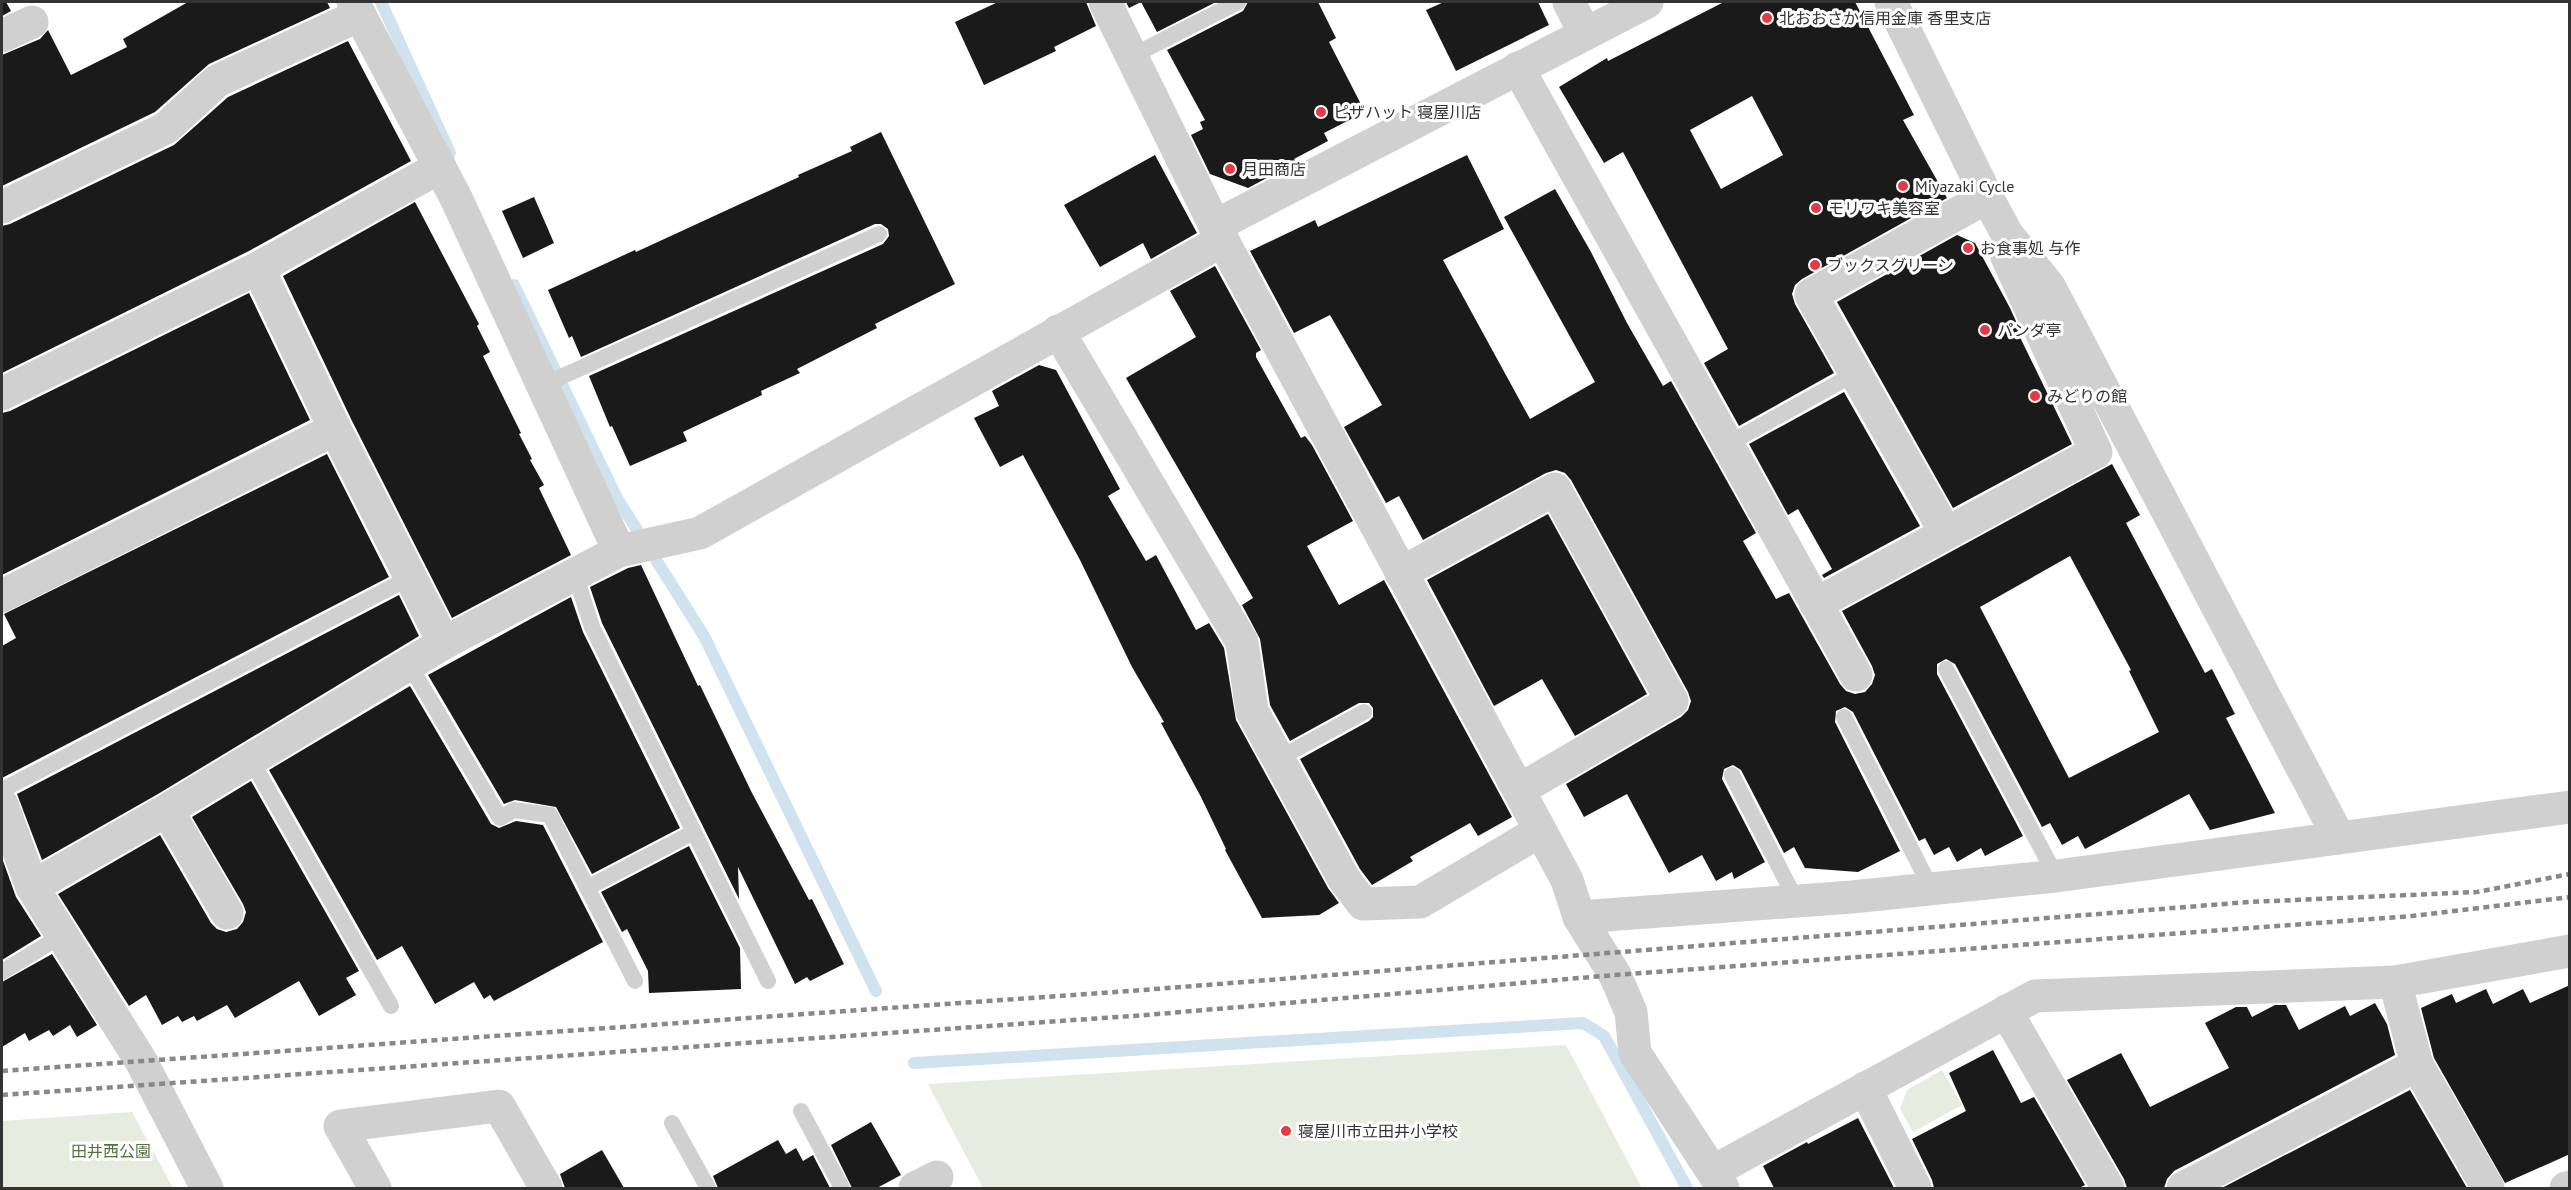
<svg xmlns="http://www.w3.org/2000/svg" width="2571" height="1190" font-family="'PT Sans','Noto Sans JP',sans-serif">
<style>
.green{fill:#e6ecdf}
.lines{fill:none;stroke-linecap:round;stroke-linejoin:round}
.stream{stroke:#cfe2ee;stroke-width:12}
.building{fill:#1a1a1a;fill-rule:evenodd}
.service{stroke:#d0d0d0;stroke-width:16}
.minor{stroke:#d0d0d0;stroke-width:33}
.rail{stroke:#888;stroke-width:4.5;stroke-dasharray:6 4.5;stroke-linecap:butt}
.poi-dot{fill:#e63946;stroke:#fff;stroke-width:2}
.labels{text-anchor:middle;stroke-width:6;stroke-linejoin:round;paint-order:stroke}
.poi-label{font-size:16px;fill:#333;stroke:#fff;text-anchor:start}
.park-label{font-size:16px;fill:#56703f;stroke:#fff}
</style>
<rect width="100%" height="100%" fill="#fff"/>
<!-- green -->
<g class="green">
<path d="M1566,1045l76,143h-659l-55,-104z"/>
<path d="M1942,1070l20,35 -49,27 -13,-23 7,-19z"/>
<path d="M132,1112l41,76h-171v-67z"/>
</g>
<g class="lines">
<!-- stream -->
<g class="stream">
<path d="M381,2l69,151"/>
<path d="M514,285l103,213 87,138 172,355"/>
<path d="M914,1063l669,-40 21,13 83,152"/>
</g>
</g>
<!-- building -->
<g class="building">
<path d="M2,2h4l5,9 -9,5z"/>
<path d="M188,2h139l3,6 -121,56 -54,48 -153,74v-131l38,-16 8,-9 23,45 56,-28 -4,-8z"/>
<path d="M998,2h88l10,24 -42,21 2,4 -72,34 -29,-63z"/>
<path d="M1126,2h90l-59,30 -16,-30 -12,6z"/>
<path d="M1248,2h70l18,36 -7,4 36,70 -41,21 4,8 -34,18 2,3 -5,3 -43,23 -38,-14 -19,-39 12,-6 -3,-7 5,-2 -38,-70 76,-39z"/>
<path d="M1444,2h94l11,23 -93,46 -30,-61z"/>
<path d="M1724,2h131l59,113 -11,5 44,78 -145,81 -7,6 -3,9 3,10 39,69 -95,53 -35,-63 24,-14 -105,-197 -19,11 -45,-76 48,-29 1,3zM1752,96l31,59 -62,34 -31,-59z"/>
<path d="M348,41l63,120 -162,90 -247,122v-147l8,-2 164,-79 54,-48z"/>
<path d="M881,132l74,152 -80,40 2,4 -80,41 3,4 -39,18 1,4 -79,37 4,9 -57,25 -18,-40 -2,1 -21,-51 294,-132 6,-8 -1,-7 -7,-5h-6l-294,133 -9,-21 -3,2 -21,-48 87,-40 1,2 163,-75 -1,-2 54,-24 -2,-4z"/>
<path d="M1155,155l42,78 -46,26 -8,-16 -43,24 -36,-62z"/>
<path d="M1467,155l37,74 -61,31 87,159 65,-37 -91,-165 51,-28 36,63 36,71 36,63 8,-5 85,152 -13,8 33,58 13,-6 51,91 6,7 9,3 10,-2 7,-8 3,-9 -3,-9 -30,-55 270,-147 28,51 -14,8 79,150 7,-4 23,45 -9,4 49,95 -65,17 -21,-36 -104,55 -7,-13 -16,9 -12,-22 -8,4 -87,-163 -9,-5 -9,5v10l86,162 -38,20 -4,-8 -24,14 -8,-15 -15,8 -9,-17 -6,3 -66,-129 -8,-5 -9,4 -1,11 65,129 -42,21 -53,-4 -11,-21 -10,6 -43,-83 -8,-5 -9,4 -2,10 43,83 -31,17 -2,-7 -16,9 -14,-26 -33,18 -42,-79 -43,23 -18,-33 115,-67 7,-7 3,-9 -3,-9 -117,-212 -6,-7 -9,-3 -10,3 -123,67 -24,-44 -13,7 -42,-76 38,-22 -52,-90 -36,18 -44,-82 65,-31 3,7zM2070,556l61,114 -2,1 30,61 -90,46 -89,-171z"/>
<path d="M534,197l20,46 -31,15 -21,-47z"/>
<path d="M415,202l64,122 -2,2 13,26 -7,4 38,77 -2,1 13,25 -2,1 14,25 -5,3 32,67 -119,63 -100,-197 -69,-145z"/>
<path d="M1957,235l18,8 35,65 10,22 -3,1 55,113 -119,64 -116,-206z"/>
<path d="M1215,266l46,84 -5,3v4l45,81 4,-2 7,9 41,76 -46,25 32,59 45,-25 128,237 -34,19 -8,-13 -60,34 3,4 -41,24 -12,-16 -60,-110 69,-38 4,-4v-9l-4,-5h-10l-69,38 -20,-36 -10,-66 -18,-34 11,-7 -127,-220 70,-41 -26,-46z"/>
<path d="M249,293l61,127 -308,155v-162l8,-2z"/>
<path d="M1039,365l17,5 64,119 -12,7 38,65 10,-6 40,75 13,-7 15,25 12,72 92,168 11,15 -20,12 -57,3 -37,-68 1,-1 -25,-52 -40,-74 3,-1 -32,-55 -52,-107 -57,-105 -23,12 -26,-49 25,-12 -7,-15z"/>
<path d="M1844,392l76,134 -96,52 -2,-3 10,-6 -34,-60 -10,6 -39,-71z"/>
<path d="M327,454l62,123 -387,201v-132l14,-8 -12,-24z"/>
<path d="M1548,514l99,180 -72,42 -33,-57 -48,27 -67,-126z"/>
<path d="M641,565l57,121 2,-1 51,106 58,109 3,-1 32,65 -34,17 -3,-4 -12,7 -57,-117 1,32 -137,-276 -12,-36 38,-19z"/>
<path d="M399,595l20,41 -261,158 -116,66 -25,-66z"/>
<path d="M571,597l12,35 97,196 -88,46 -36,-67 -41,-7 -11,4 -76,-129z"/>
<path d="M410,686l81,138 8,4 17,-7 27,4 60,117 -109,59 -4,-6 -6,4 -10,-17 -39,22 -33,-58 -25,14 -108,-190z"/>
<path d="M251,781l108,190 -13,7 10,17 -37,21 -20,-35 -64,37 -8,-13 -30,16 -3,-5 -12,6 -4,-6 -16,9 -16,-30 -17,11 -71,-112 102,-59 51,88 6,6 9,3 11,-3 6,-7 3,-10 -3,-8 -51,-87z"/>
<path d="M689,846l51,102 1,41 -92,4 -1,-22 -21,-42 -5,3 -21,-40z"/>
<path d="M2,858l14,39 25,39 -39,24z"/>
<path d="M52,954l45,71 -20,12 -7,-12 -17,11 -4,-6 -20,11 -4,-8 -23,14v-65z"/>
<path d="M2570,985v169l-65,29 -71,-125 -13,-50 31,-14 4,9 30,-14 7,15 30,-15 7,14z"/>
<path d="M2375,1003l12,21 8,31 -221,116 -7,8 -3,9h-37l-3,-9 -57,-99 54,-27 29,54 79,-39 -24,-45 31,-16h11l5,10 23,-12h11l13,25 46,-24 5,10z"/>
<path d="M1993,1050l28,53 13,-6 51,88 -6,3h-145l-2,-8 -20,-41 54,-28 -17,-38z"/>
<path d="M2410,1090l57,98h-245z"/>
<path d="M1858,1118l36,70h-120l-11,-22 44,-24 1,2z"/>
<path d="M871,1122l30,53 -24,13h-25l-21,-43z"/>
<path d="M778,1140l8,14 10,-6 7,13 10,-6 17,33h-112l-5,-12z"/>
<path d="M602,1150l22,38h-59l-5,-14z"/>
</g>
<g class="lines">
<!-- service -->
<g class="service">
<path d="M1132,56l106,-54"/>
<path d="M543,385l336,-151"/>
<path d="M1728,444l128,-71"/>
<path d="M575,574l17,53 176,354"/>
<path d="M409,664l91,154 14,-8 36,5 85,166"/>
<path d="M1946,669l110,207"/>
<path d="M1844,717l87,171"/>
<path d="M1278,759l86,-47"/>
<path d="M251,760l140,246"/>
<path d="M1732,775l64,125"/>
<path d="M2,790l409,-213"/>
<path d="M587,888l107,-56"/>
<path d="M2,972l59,-36"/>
<path d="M801,1111l41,77"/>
<path d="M672,1123l36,65"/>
</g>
<!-- minor -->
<g class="minor">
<path d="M353,2l103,196 163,353"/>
<path d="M1105,2l110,224 352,654 12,37 273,-20 204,-21 283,-38"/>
<path d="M1569,2l16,32"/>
<path d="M1891,2l96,195 20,37 42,52 290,552 231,-31"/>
<path d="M2,36l30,-14"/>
<path d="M1518,68l338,607"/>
<path d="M440,167l-182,101 77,161 109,214"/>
<path d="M2,207l164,-79 51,-47 143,-66"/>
<path d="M1215,226l432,-224"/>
<path d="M1058,331l184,311 10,69 92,168 19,25 57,-2 120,-71"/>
<path d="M2,394l256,-126"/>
<path d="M1946,533l-135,-238 176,-98"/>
<path d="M1401,573l154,-84 117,212 -153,89"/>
<path d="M2,596l333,-167"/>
<path d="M1816,604l280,-152 -89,-195v-10"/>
<path d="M2,805l30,82 135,-77 277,-167 175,-92 81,-18 523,-293"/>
<path d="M167,810l60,103"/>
<path d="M32,887l109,174 66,127"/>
<path d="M1579,917l36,58 16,37 4,41 88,135"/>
<path d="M2395,982l22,83 71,123"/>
<path d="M2006,1011l102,177"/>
<path d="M1865,1088l50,100"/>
<path d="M1714,1171l321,-175 360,-14 175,-31"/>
<path d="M375,1188l-35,-62 159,-20 47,82"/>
<path d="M915,1188l22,-11"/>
<path d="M2183,1188l234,-123"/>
<path d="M2566,1188l4,-1"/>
</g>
<!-- rail -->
<g class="rail">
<path d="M2,1071l1141,-81 1106,-88 228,-10 93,-18"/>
<path d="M2,1095l1144,-80 469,-40 797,-59 158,-19"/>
</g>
</g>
<!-- markers -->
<g class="poi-dot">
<circle cx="1767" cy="18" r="6"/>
<circle cx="1321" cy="112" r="6"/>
<circle cx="1230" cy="169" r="6"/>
<circle cx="1903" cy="186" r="6"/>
<circle cx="1816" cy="208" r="6"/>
<circle cx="1968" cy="248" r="6"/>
<circle cx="1815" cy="265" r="6"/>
<circle cx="1985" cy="330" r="6"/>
<circle cx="2035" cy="396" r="6"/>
<circle cx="1286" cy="1131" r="6"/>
</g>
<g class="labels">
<!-- poi labels -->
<g class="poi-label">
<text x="1779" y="24">北おおさか信用金庫 香里支店</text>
<text x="1333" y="118">ピザハット 寝屋川店</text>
<text x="1242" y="175">月田商店</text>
<text x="1915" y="192">Miyazaki Cycle</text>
<text x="1828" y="214">モリワキ美容室</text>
<text x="1980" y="254">お食事処 与作</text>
<text x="1827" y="271">ブックスグリーン</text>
<text x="1997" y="336">パンダ亭</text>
<text x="2047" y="402">みどりの館</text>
<text x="1298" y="1137">寝屋川市立田井小学校</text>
</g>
<!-- park labels -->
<g class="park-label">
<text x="111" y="1157">田井西公園</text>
</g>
</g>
<!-- border -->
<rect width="2571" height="1190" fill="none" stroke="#333333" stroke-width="6"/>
</svg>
